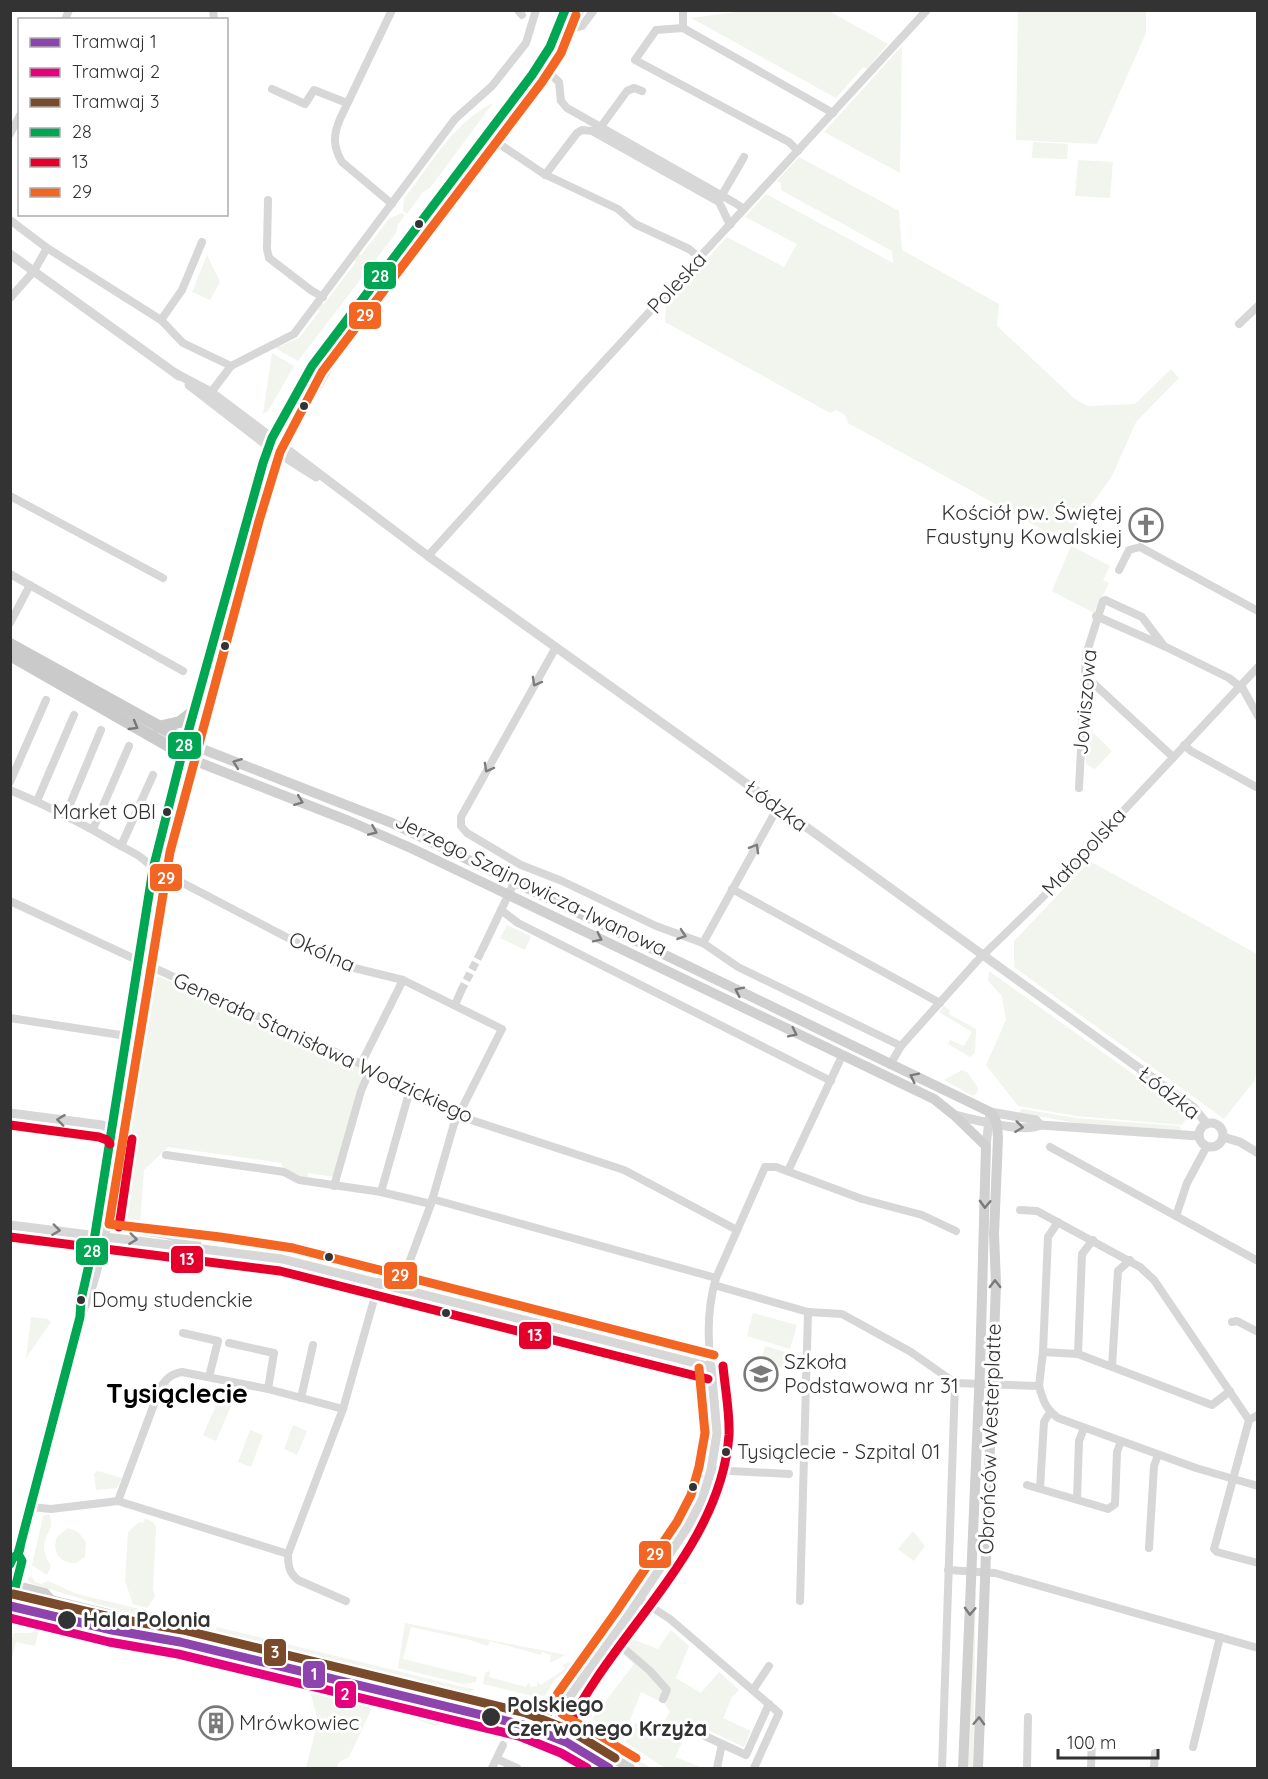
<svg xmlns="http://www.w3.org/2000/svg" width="1268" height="1779" font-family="Quicksand,sans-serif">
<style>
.green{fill:#f1f5ed}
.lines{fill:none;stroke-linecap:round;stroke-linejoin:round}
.minor-tunnel{stroke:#d6d6d6;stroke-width:8;stroke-dasharray:8 4;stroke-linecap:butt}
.minor{stroke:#d7d7d7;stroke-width:8}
.tertiary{stroke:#d7d7d7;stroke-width:9}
.secondary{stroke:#d0d0d0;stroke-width:10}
.primary{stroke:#cacaca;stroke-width:12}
.bus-1-casing{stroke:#fff;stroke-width:14}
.bus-2-casing{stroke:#fff;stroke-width:14}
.bus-3-casing{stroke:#fff;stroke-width:14}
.bus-1{stroke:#00a651;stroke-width:9}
.bus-2{stroke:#e4002b;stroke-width:9}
.bus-3{stroke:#f26522;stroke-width:9}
.tram-1-casing{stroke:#fff;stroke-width:14}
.tram-2-casing{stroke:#fff;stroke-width:14}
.tram-3-casing{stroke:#fff;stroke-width:14}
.tram-1{stroke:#8e44ad;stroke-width:9}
.tram-2{stroke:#e5007d;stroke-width:9}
.tram-3{stroke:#7a4b2a;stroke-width:9}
.oneway{stroke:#7d7d7d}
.oneway2{stroke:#777}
.oneway3{stroke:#7a7a7a}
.bus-dot{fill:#333;stroke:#fff;stroke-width:2}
.labels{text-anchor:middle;stroke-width:6;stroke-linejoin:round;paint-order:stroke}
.bus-label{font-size:20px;fill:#333;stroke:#fff;text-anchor:start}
.street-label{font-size:21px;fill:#333;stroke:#fff}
.poi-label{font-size:21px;fill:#333;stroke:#fff;text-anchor:start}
.stop-label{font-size:21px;font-weight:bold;fill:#333;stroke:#fff;text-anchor:start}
.district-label{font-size:27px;font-weight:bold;fill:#000;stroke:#fff}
.line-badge{stroke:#fff;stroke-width:2}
.badge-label{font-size:16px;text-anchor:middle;font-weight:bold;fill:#fff}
</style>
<rect width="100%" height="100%" fill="#fff"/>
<!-- green -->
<g class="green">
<path d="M743,11h86l59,33 -21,25 -4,-2 -27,31 -145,-80z"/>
<path d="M1018,11h128v22l-49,111 -81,-4z"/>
<path d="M902,46l-2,127 -76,-41z"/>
<path d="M493,103l-63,85 -7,4 -16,22 -4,-3 1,-12c26,-34 50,-77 89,-96z"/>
<path d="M1033,142l35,2 -1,15 -35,-1z"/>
<path d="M799,157l100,54 3,39 97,54 -2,22 78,73 13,7 47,-2 36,-35 8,9 -43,44 -24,54 -47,66 -217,-119 -3,-8 -9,-5 -6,3 -165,-91 1,-18 61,-67 57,30 13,-23 -52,-27 21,-23 127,69 -1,-12 -111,-61v-7l-4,-2z"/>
<path d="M1078,160l35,2 -3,36 -35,-2z"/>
<path d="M402,213l3,2 -7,10 -2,8 -98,128 -23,-13 24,-10 21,-27 -4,-3 4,-6 4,2 32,-42 -3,-3 4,-6 4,2 29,-37z"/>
<path d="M207,255l13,27 -10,18 -18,-8z"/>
<path d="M272,353l22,13 -26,45 -5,3z"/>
<path d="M1071,546l39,20 -7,14 6,3 -15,30 -42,-22z"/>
<path d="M1087,727l25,24 -17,18 -9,-5z"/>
<path d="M1090,861l167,93 1,106 -3,20 -31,39 -210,-152v-26z"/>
<path d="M507,925l24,11 -6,14 -25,-12z"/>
<path d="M989,971l200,143 -7,11 -106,-9 -58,-10 -32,-41 20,-45 -4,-24 -14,-15z"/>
<path d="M160,977l122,55 1,7 68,30 1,-5 13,7 -31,106 -26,-4 -1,6 -25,-12v-4l-114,-16 -24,23 -4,54 -13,-2 -9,-11 35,-233z"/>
<path d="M944,1006l6,4 -1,4 27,15 -1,24 -5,4 -22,-13 2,-4 14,6 8,-14 -33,-20z"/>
<path d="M962,1070l6,3 10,15 -1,5 -4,3 -29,-16z"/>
<path d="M1022,1109l54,9 104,8 1,6 -98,-8 -64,-11z"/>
<path d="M753,1313l44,12 -7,24 -43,-13z"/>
<path d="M31,1317l17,2 3,3 -25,36z"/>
<path d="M765,1346l24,7 -5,15 -23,-6z"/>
<path d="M221,1394l13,5 -18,42 -13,-6z"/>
<path d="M293,1425l14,6 -10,24 -13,-6z"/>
<path d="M250,1430l13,5 -12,32 -13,-5z"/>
<path d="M98,1471l24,7 -5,10 -21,2 -2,-16z"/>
<path d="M49,1514c7,14 -5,20 -5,33 0,7 3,13 7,19l-4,9 -15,-10 11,-49z"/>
<path d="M145,1519l7,2 4,6 -3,62 2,7 -8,12 -14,-4 -8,-23 3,-49 11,-10 4,1z"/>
<path d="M68,1528l10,4 8,10 -1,15 -9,6c-15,1 -25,-11 -19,-26z"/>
<path d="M913,1531l12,15 -11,15 -16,-12z"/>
<path d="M28,1577h4l3,5 6,2 7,-3 29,13 133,32 -1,6 -88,-21 -88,-27 -5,-2z"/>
<path d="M974,1593h2c-2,58 -1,117 -3,175h-6z"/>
<path d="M405,1623l176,35 -16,-3 -15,8 1,-8 -9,-3 -1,3 -51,-14 -2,5 -18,-6 -59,-13 -8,32 74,18 -1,5 -13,2 -65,-16z"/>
<path d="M43,1627l22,5 -1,4 -25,-6 -4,16 -19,-4 -5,20v-21l3,-8h16z"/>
<path d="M217,1627l246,60 12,2 -6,3 -13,-1 -241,-57z"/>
<path d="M671,1630l18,16 -13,32 25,15 18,-21 20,18 -7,7 -9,21 28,13 -7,16 -36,-17 -6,8 -15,-6 -12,25 28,11h-38l-40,-26 10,-19 24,6 11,-17 -6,-9 -23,-11 -19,48 -30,-21 42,-55 -15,-13 10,-13 29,11z"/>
<path d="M213,1645l2,1 269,65 -1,3 -271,-66z"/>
<path d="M211,1654l270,66 -1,3 -30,-9 -240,-58z"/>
<path d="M570,1662l6,2 -21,15 -8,14 -3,3 -7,-1v2l-54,-13 2,-11 3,-2 2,1 -1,5 37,10 3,-5 1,5 7,-1v-5l4,4 24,-16 -2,-4z"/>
<path d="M314,1687l52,13 5,10 -22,47 -10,5 -2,6h-31l12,-47 -7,-26z"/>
<path d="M372,1701l75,17 2,3 -14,5 -64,-23z"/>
<path d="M568,1715l83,53h-9l-69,-44z"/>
</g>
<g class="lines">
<!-- minor-tunnel -->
<path class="minor-tunnel" d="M461,991l21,-41"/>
<!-- minor -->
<g class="minor">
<path d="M213,10l1,10"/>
<path d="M392,10l-52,109c-7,16 -7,28 2,43l50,42"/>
<path d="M518,10l4,5"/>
<path d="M683,10v18l150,85"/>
<path d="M65,20l4,-10"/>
<path d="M683,28l-27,2 -21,30 154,82 9,9"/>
<path d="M571,29l11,-3 12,-16"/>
<path d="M547,71l12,11 2,19 6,7 168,95 9,6"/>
<path d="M272,89l33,15 9,-14 33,13"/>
<path d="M600,128l27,-37 7,-3 8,3"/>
<path d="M10,134l10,-19"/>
<path d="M495,141l49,33 74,35 17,15 54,25 11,9"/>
<path d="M545,175l32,-42 5,-3 10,1 127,71 11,23"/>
<path d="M722,195l22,-38"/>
<path d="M268,200l-1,49 2,9 43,33 11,6"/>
<path d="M10,220l37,28 114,72 22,23 48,23"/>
<path d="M10,298l24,-27 13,-23"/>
<path d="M161,320l21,-30 20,-48"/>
<path d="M1239,324l19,-18"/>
<path d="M209,395l22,-29 63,-32 161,-215 37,-33 34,-43 10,-33"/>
<path d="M10,496l153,82"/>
<path d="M428,556l156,-173 343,-373"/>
<path d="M1119,570l10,-20 11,-3 118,64"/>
<path d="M10,574l173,97"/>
<path d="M1096,616l68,30 65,32 14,11 15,27"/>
<path d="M10,623l20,-38"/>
<path d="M556,647l-95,170v9l6,7 54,32 41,16 94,45 47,17 35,24 163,79"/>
<path d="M1084,682l9,1 80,74"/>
<path d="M1184,745l7,6 67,37"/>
<path d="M10,782l36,-82"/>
<path d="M1079,788l7,-133 17,-54 2,-1 37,17 22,29"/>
<path d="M10,790c38,16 74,34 109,55 13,7 25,12 34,24"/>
<path d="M37,801l37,-86"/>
<path d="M66,814l35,-84"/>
<path d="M93,829l36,-83"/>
<path d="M121,846l32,-71"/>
<path d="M177,880l161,84 65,16 99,49 -48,95 -23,80 -31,83"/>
<path d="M159,884l11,-4h7l-13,-13"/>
<path d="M732,889l208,114"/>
<path d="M10,901l351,163 48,29 50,23 165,54 113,60"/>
<path d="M501,910l17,13 313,158"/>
<path d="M703,943l75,-136"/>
<path d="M482,950l32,-67"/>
<path d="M455,1005l6,-14"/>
<path d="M10,1018l117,18"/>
<path d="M361,1064l42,-84"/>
<path d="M890,1065l11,-19 76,-85 64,-62 217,-232"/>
<path d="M1050,1147l208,114"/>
<path d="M166,1155l105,15 13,2 15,8 82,12 50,12"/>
<path d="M788,1171l54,-115"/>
<path d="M334,1186l27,-95 9,-21"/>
<path d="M381,1192l28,-99"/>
<path d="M432,1199l284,79"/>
<path d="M1020,1210l17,1 103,56 14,13 95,140"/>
<path d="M1176,1216l11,-33 20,-37"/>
<path d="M714,1285l94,27 34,2 69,38 44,31"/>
<path d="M1232,1322l5,-1 21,11"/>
<path d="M183,1333l35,8 -9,36"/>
<path d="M229,1343l45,10 -6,36"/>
<path d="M1043,1352l5,-115 10,-15"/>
<path d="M1078,1354l4,-100 11,-14"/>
<path d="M1112,1366l6,-95 12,-11"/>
<path d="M711,1367c-4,-31 -4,-59 5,-89l49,-111h11l86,32 60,16 34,16"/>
<path d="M1039,1386l4,-34 35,2 134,51 18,-14"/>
<path d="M301,1398l12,-53"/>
<path d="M1258,1415l-9,5 -1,4 -34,125 3,3 41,11"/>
<path d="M711,1470l78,4"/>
<path d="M1027,1485l81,24 7,-5 2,-52 4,-11"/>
<path d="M1040,1488l4,-66 6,-10"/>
<path d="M1077,1499l2,-58 5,-13"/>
<path d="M118,1501l42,-113c7,-10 11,-14 22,-16l86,17 75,20"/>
<path d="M30,1507l21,2 67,-8 170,53"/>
<path d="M1149,1548l5,-82 4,-11"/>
<path d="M948,1570l47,3 263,75"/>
<path d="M639,1599l31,20 109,94 -25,55"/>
<path d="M346,1601l-48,-21c-9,-7 -10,-15 -10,-26l55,-145 36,-127"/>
<path d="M800,1601l8,-289"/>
<path d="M613,1639l37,32 17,19 -4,9"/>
<path d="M753,1690l16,-24"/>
<path d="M705,1736l41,19 23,-51"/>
<path d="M1193,1747l27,-110"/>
<path d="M497,1759l20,9"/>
<path d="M492,1768l11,-23"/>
<path d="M717,1768l5,-24"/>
<path d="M942,1768l13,-385 84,3c4,15 7,23 19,32l138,50 62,18"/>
<path d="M1027,1768l1,-51"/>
<path d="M1091,1768l1,-28"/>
<path d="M1154,1768l1,-15"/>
</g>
<!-- tertiary -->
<g class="tertiary">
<path d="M10,254l169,122"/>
<path d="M175,373l36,19 217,164 290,207 476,345 13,16"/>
<path d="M189,385l80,62 47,30"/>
<path d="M10,1113l92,12 12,5"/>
<path d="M954,1115c20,4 71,19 86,10l159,11"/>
<circle cx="1211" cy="1135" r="12"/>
<path d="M1223,1137l17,5 18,11"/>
<path d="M986,1146l4,-34 46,8 4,5"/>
<path d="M10,1225l272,34 429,108 6,66 -6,37 -9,30 -15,28 -61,91 -58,80 -12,25"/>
<path d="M102,1227l5,-2 57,9 33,9"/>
<path d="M80,1312l1,-12 12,-53 60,-378 29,-115"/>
<path d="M10,1565l3,-7 5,-4"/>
<path d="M10,1604l12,-43 -4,-7 62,-237c25,-52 32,-125 40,-182 19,-124 31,-257 73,-375"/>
</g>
<!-- secondary -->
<g class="secondary">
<path d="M197,747l195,76 598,289c8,8 7,15 8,26l-4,96 2,50 -18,484"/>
<path d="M193,760l156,61 64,28 521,250 20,16 32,31 -6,224 -17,398"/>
<path d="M10,1584l35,9 6,7"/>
<path d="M10,1595l33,7 8,-2 488,118 25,10 66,40"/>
</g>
<!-- primary -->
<g class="primary">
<path d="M10,644l181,100"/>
<path d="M10,655l183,105 81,-290 15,-36 45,-80 213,-283 19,-31 12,-30"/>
<path d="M158,727l22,-5 14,-11"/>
<path d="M182,754l65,-236 25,-80 40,-72 220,-291 18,-28 15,-37"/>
</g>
<defs>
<g id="bus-1">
<path d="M10,1564l3,-6 5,-4 62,-237 1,-17 12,-53 60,-378 29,-115 81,-291 9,-25 40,-72 220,-291 18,-28 15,-37"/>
<path d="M13,1596l9,-35 -4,-7 2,-6"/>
</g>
<g id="bus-2">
<path d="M10,1125l89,12 8,3 3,4"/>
<path d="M119,1227l13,-88"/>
<path d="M10,1237l270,34 428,108"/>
<path d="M567,1729c47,-98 154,-180 162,-294 1,-22 -4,-47 -6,-69"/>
<path d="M550,1734l57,34"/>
</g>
<g id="bus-3">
<path d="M576,15l-15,38 -19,29 -220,290 -42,80 -21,69 -89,331 -61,372 111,13 73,11 421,107"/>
<path d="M562,1714l74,44"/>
<path d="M545,1719l13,-26 58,-81 61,-90 14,-27 8,-28 6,-34 -6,-65"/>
</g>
</defs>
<!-- bus-1 casing -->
<use href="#bus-1" class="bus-1-casing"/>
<!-- bus-2 casing -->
<use href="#bus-2" class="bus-2-casing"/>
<!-- bus-3 casing -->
<use href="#bus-3" class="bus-3-casing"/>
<!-- bus-1 -->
<use href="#bus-1" class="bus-1"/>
<!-- bus-2 -->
<use href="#bus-2" class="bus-2"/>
<!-- bus-3 -->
<use href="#bus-3" class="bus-3"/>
<defs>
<path id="tram-1" d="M10,1606l102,24 68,12 343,83 43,17 43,26"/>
<path id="tram-2" d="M10,1618l99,24 69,12 341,82 42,17 26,15"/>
<path id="tram-3" d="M13,1594l101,24 69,12 343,83 45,18 44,27"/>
</defs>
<!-- tram-1 casing -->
<use href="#tram-1" class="tram-1-casing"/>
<!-- tram-2 casing -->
<use href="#tram-2" class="tram-2-casing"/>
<!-- tram-3 casing -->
<use href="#tram-3" class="tram-3-casing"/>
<!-- tram-1 -->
<use href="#tram-1" class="tram-1"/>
<!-- tram-2 -->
<use href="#tram-2" class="tram-2"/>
<!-- tram-3 -->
<use href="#tram-3" class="tram-3"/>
</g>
<!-- one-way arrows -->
<defs><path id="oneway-chevron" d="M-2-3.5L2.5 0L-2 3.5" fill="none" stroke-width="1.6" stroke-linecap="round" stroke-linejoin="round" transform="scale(1.5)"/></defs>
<g class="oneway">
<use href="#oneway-chevron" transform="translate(536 682) rotate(119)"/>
<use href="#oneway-chevron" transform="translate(488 768) rotate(119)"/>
<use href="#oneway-chevron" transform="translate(755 848) rotate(-60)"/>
<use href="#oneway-chevron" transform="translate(682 935) rotate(19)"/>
<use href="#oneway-chevron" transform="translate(61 1120) rotate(-173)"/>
<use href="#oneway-chevron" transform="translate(1019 1127) rotate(7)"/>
<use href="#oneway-chevron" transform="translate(56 1230) rotate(7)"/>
<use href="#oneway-chevron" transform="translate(133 1239) rotate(7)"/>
</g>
<use class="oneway2" href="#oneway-chevron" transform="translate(134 726) rotate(30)"/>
<g class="oneway3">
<use href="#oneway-chevron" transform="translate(237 763) rotate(-159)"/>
<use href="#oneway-chevron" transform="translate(299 801) rotate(21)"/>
<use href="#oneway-chevron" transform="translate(373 831) rotate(23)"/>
<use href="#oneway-chevron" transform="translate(598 938) rotate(26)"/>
<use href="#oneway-chevron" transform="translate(739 991) rotate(-154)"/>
<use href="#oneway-chevron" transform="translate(793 1033) rotate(26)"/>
<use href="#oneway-chevron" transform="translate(914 1077) rotate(-154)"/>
<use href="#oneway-chevron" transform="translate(985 1204) rotate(92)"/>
<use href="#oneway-chevron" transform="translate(995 1284) rotate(-90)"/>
<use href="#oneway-chevron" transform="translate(970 1611) rotate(92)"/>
<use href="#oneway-chevron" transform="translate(979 1721) rotate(-88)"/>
</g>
<!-- icons -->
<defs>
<symbol id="church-ring" viewBox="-11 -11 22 22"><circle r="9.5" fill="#fff" stroke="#7a7a7a" stroke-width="1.5"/><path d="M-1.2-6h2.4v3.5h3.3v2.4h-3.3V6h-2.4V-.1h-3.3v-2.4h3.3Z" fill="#7a7a7a"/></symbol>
<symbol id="school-ring" viewBox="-11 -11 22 22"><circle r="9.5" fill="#fff" stroke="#7a7a7a" stroke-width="1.5"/><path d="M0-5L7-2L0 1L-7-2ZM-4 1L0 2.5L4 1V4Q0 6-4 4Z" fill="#7a7a7a"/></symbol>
<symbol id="building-ring" viewBox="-11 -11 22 22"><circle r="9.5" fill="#fff" stroke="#7a7a7a" stroke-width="1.5"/><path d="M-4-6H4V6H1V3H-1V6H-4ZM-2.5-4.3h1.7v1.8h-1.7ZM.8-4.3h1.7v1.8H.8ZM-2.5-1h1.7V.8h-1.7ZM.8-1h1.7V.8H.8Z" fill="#7a7a7a"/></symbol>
</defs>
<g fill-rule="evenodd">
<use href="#church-ring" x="1127" y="506" width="38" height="38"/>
<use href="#school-ring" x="742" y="1355" width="38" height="38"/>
<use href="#building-ring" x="197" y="1704" width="38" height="38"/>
</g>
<!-- markers -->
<g class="bus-dot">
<circle cx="419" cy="224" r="5"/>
<circle cx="304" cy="406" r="5"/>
<circle cx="225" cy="646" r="5"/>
<circle cx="167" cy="812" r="5"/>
<circle cx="329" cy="1257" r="5"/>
<circle cx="81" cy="1300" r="5"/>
<circle cx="446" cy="1313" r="5"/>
<circle cx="726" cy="1452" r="5"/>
<circle cx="693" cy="1487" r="5"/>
<circle cx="67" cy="1620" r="10"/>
<circle cx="491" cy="1717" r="10"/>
</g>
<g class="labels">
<!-- bus labels -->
<g class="bus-label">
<text x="156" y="819" text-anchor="end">Market OBI</text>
<text x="92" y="1307">Domy studenckie</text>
<text x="737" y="1459">Tysiąclecie - Szpital 01</text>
</g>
<!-- street labels -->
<g class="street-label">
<text transform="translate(677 283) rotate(-47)" y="7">Poleska</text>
<text transform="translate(1085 702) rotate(-85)" y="7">Jowiszowa</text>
<text transform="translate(776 806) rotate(36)" y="7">Łódzka</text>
<text transform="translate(1084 852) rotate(-47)" y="7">Małopolska</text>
<text transform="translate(531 885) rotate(26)" y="7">Jerzego Szajnowicza-Iwanowa</text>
<text transform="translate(322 952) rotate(24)" y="7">Okólna</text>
<text transform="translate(323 1048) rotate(25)" y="7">Generała Stanisława Wodzickiego</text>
<text transform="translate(1169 1093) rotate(38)" y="7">Łódzka</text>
<text transform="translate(990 1439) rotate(-88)" y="7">Obrońców Westerplatte</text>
</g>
<!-- poi labels -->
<g class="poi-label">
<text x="1123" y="520" text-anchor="end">Kościół pw. Świętej<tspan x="1123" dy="24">Faustyny Kowalskiej</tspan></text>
<text x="784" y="1369">Szkoła<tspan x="784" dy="24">Podstawowa nr 31</tspan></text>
<text x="239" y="1730">Mrówkowiec</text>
</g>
<!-- stop labels -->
<g class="stop-label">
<text x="83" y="1627">Hala Polonia</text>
<text x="507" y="1712">Polskiego<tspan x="507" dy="24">Czerwonego Krzyża</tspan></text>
</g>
<!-- district labels -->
<g class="district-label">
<text x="177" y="1403">Tysiąclecie</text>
</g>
</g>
<g class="line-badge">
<rect x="363" y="261" width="34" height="29" rx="6" fill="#00a651"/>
<rect x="348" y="301" width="34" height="29" rx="6" fill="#f26522"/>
<rect x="167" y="731" width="35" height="29" rx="6" fill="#00a651"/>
<rect x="149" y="863" width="34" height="29" rx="6" fill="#f26522"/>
<rect x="75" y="1237" width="34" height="29" rx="6" fill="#00a651"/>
<rect x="170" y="1245" width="34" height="29" rx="6" fill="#e4002b"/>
<rect x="383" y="1261" width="35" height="29" rx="6" fill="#f26522"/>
<rect x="518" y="1321" width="34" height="29" rx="6" fill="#e4002b"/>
<rect x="638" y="1540" width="34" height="29" rx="6" fill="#f26522"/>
<rect x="263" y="1638" width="24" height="29" rx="6" fill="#7a4b2a"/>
<rect x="302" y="1660" width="24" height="29" rx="6" fill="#8e44ad"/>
<rect x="334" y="1680" width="23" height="29" rx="6" fill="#e5007d"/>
</g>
<g class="badge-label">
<text x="380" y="282">28</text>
<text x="365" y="321">29</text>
<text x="184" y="751">28</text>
<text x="166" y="884">29</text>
<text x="92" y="1257">28</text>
<text x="187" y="1265">13</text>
<text x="400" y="1281">29</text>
<text x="535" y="1341">13</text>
<text x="655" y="1560">29</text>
<text x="275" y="1658">3</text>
<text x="314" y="1680">1</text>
<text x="345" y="1700">2</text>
</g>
<!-- border -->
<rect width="1268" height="1779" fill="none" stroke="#333333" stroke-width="24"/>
<!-- legend -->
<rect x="18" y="18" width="210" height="198" fill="#ffffff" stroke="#adadad" stroke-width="1.5"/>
<rect x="30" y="38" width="30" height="9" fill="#8e44ad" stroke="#adadad" stroke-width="1.5"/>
<text x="72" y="48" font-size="18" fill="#333333">Tramwaj 1</text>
<rect x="30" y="68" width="30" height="9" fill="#e5007d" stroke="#adadad" stroke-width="1.5"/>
<text x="72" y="78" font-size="18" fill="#333333">Tramwaj 2</text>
<rect x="30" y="98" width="30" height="9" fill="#7a4b2a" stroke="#adadad" stroke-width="1.5"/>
<text x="72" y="108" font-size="18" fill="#333333">Tramwaj 3</text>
<rect x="30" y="128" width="30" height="9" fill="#00a651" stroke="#adadad" stroke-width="1.5"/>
<text x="72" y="138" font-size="18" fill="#333333">28</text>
<rect x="30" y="158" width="30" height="9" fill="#e4002b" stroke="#adadad" stroke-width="1.5"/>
<text x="72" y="168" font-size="18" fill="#333333">13</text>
<rect x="30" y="188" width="30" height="9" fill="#f26522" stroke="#adadad" stroke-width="1.5"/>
<text x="72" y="198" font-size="18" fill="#333333">29</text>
<!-- scale -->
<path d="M1058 1749v9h100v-9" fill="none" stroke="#333333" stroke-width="3"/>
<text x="1067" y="1749" font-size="18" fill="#333333" stroke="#ffffff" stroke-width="4.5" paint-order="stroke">100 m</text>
</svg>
